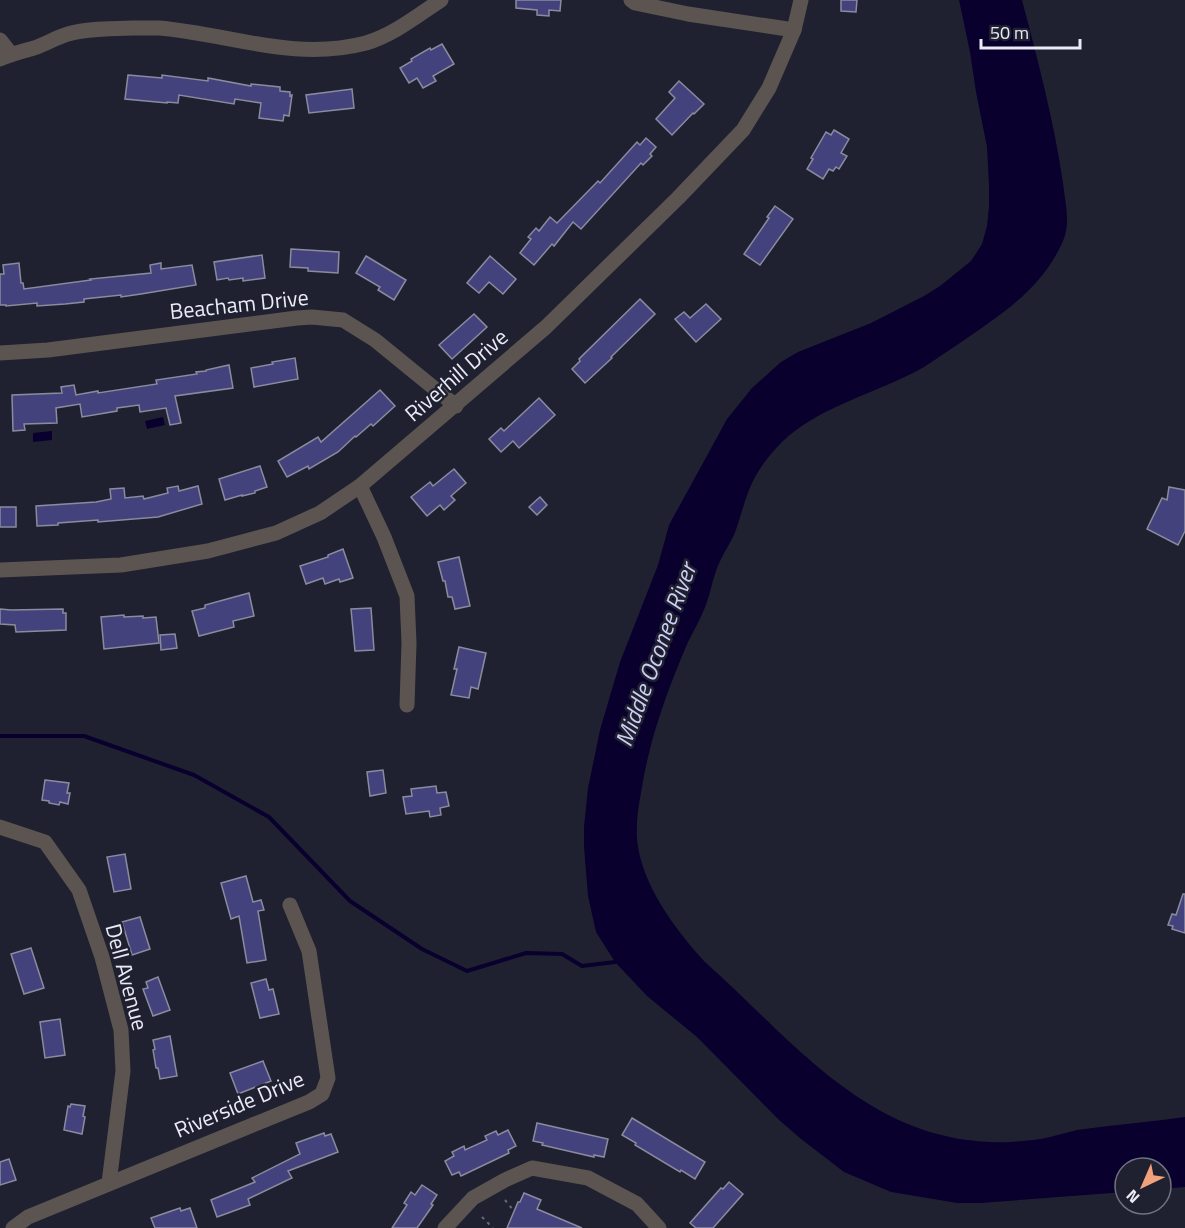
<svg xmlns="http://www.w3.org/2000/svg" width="1185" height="1228" font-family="'Titillium Web',sans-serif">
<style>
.water{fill:#09002e}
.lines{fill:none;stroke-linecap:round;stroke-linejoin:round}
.stream{stroke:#09002e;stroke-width:4}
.building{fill:#44427c;stroke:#8a8b9e;stroke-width:1.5}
.path{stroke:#686977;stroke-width:2;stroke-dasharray:3 4.5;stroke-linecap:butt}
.minor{stroke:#5c5450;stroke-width:15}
.labels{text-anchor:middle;stroke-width:5;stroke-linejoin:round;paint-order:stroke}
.street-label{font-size:22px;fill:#eaebf6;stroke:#202130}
.water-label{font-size:24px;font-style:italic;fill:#cdcef3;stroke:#202130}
</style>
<rect width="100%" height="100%" fill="#202130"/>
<!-- water -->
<g class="water">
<path d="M959,0h63c16,61 32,121 41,183 2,19 8,40 0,58 -21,48 -61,73 -103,102 -16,10 -32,23 -49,31 -42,21 -95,35 -129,68 -14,14 -26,30 -33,48 -6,15 -9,30 -15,45 -6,12 -14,24 -18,36 -4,11 -6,23 -10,34 -5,13 -12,25 -18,37 -21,49 -39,98 -47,151 -3,15 -5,31 -4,46 4,45 38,90 67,122 93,83 168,186 306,181 13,-1 27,-2 40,-5 9,-2 18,-5 27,-7 36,-5 72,-8 108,-13v70l-24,2v-21h-36v24l-144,11h-24l-66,-11 -47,-20 -43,-33 -23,-20 -81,-82 -50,-41 -32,-34 -19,-30 -8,-36 -4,-49v-20l4,-39 12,-58 20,-68 38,-97 11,-40 58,-106 25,-31 29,-26 17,-10 73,-29 53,-27 16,-10 31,-25 11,-17 5,-18 2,-20v-20l-2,-39 -11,-55 -6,-40z"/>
<path d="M163,417l2,8 -18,4 -2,-8z"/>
<path d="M52,431v9l-19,2v-9z"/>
</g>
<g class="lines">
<!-- stream -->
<path class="stream" d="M0,736h84l110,39 75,42 81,84 72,48 45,22 59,-18 36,1 20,12 33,-4 3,-3"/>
</g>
<!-- building -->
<g class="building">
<path d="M516,0h45l-1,11 -11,-1v6l-12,-1v-5l-21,-2z"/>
<path d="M841,0h16l-1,12 -15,-1z"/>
<path d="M442,44l12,20 -21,12 3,5 -13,7 -6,-10 -8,5 -9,-15 12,-7 -1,-2 19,-11 1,2z"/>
<path d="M128,75l34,3v-3l46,6v-3l43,8v-2l29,3v4l10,1v4l2,-1 -3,21 -5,-1 -1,6 -24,-3 2,-15 -26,-4 -1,5 -55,-9 -1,8 -11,-1v1l-42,-4z"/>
<path d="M679,81l25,23 -10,10 -1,-1 -21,22 -16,-16 19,-21 -6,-6z"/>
<path d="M352,89l2,19 -45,5 -3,-18z"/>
<path d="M834,130l15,9 -8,14 6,3 -8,13 -3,-2 -3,4 -4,-2 -6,10 -16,-10 6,-10 -2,-1 15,-26 5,3z"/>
<path d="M646,138l10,9 -6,7 2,2 -9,9 -2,-2 -60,66 -8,-7 -19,24 -2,-2 -18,21 -14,-12 11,-14 -3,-2 8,-9 3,3 11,-14 7,6 41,-42 2,2 37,-41 3,3z"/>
<path d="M775,206l18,13 -33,46 -16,-11 25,-36 -2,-1z"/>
<path d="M291,249l48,3 -1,21 -30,-2v-3l-18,-1z"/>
<path d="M262,255l3,23 -22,3v-3l-14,2 -1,-2 -11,2 -3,-18z"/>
<path d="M366,256l40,24 -12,20 -16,-10 2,-3 -24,-14z"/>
<path d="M490,256l26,23 -13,15 -14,-12 -10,11 -12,-10z"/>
<path d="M19,263l2,20h2l1,6 67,-9 -1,-1 61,-6 -1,-8 11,-2v6l31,-4 4,20 -55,9 -20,3v-2l-37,4v3l-19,2 -28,2v-3l-31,3v-1h-6v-31h4l-1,-9z"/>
<path d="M640,299l15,15 -44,43 1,1 -27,25 -13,-14 8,-8 -1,-2z"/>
<path d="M706,304l15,15 -25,23 -21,-23 9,-7 6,6z"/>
<path d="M474,314l13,13 -35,32 -13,-14z"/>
<path d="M295,358l3,21 -44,8 -3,-19 22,-4 -1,-2z"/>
<path d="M229,365l4,23 -58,8 6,27 -11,2 -4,-17 -26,4 -1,-7 -22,3v3l-35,6 -2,-13 -24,4 1,15 -33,1 1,6 -12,1 -1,-36 50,-2 -1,-6 13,-2 2,10 22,-4v2l59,-9 -1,-4 41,-6 -1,-2 10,-1v-1z"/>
<path d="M380,390l15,16 -22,20 -2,-2 -15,13 -1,-1 -17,16 -29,17 -1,-3 -21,11 -9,-16 40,-24 3,5z"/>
<path d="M539,398l16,17 -36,33 -6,-7 -12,11 -12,-13 12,-11 3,3z"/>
<path d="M260,466l7,21 -12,4v2l-13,3v-1l-17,5 -6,-21z"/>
<path d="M454,469l12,14 -15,13 4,4 -11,10 -4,-5 -13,11 -16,-19 19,-15 3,4z"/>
<path d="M178,486l1,5 19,-5 4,18 -44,13 -60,5v-2l-40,3v2l-21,1 -1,-20 60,-4 15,-3 -1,-10 14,-1 1,10 18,-2 1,3 24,-6 -1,-5z"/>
<path d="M1169,487l16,3v41l-7,14 -31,-16 15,-31 5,2z"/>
<path d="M540,497l7,8 -10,10 -8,-8z"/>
<rect x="0" y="507" width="16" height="20"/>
<path d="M343,549l10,29 -13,4 -1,-3 -14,5 -2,-6 -17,6 -6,-18 28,-9v-2z"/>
<path d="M459,557l11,49 -15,3 -3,-12h-4l-3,-16h-2l-5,-19z"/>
<path d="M249,593l5,23 -21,5 1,6 -35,9 -7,-25 13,-3v-3z"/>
<path d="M371,608l3,42 -19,1 -4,-42z"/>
<path d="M0,609l11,1 52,-1v4h3v17l-50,2 -1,-7 -15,-1z"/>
<path d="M124,615v2l19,-1v2l13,-1 3,26 -55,6 -3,-32z"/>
<path d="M175,634l2,14 -16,2 -1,-15z"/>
<path d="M459,647l27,6 -8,36 -7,-2 -2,11 -18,-3 6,-26h-3z"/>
<path d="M383,770l3,23 -16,3 -3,-24z"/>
<path d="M45,780l24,3 -2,10h3l-2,11 -8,-2 -1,3 -10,-2v-2l-7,-1z"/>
<path d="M436,786l1,7 9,-1 3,14 -9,2 1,7 -11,2 -1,-6 -23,3 -3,-17 9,-1 -1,-7z"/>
<path d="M125,854l6,35 -17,3 -7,-35z"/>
<path d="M246,876l7,26 8,-2 3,10 -6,1 8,49 -19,3 -8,-47 -8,3 -10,-36z"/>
<path d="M1183,894h2v39l-13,-4 1,-3 -5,-1 4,-11 4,1z"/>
<path d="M140,917l10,32 -18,6 -10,-33z"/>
<path d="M31,948l13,40 -20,6 -13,-40z"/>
<path d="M158,977l12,33 -17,6 -10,-27 5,-1 -2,-6z"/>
<path d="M266,979l3,11 4,-1 6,25 -19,4 -9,-35z"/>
<path d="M60,1019l5,36 -20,3 -5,-36z"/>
<path d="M170,1036l7,40 -17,3 -2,-11h-2l-3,-18 2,-1 -2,-9z"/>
<path d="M263,1061l8,20 -33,13 -8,-21z"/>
<path d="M71,1104l14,2 -2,10 2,1 -3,17 -18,-4 4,-24 2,1z"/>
<path d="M632,1118l73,44 -10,17 -14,-9 -1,2 -45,-27 1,-2 -14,-8z"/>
<path d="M537,1123l71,16 -4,18 -10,-2v2l-52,-12 1,-2 -10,-2z"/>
<path d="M508,1130l8,16 -8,4 1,3 -48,23 -2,-4 -7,3 -7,-14 9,-5 -2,-4 12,-6 1,4 22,-10 -2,-4 11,-5 2,4z"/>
<path d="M324,1133l1,3 6,-2 7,18 -50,19 4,7 -44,21 2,6 -33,12 -6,-17 44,-18 -3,-4 48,-24 -4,-11z"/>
<path d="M9,1159l7,21 -16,5v-23z"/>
<path d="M729,1182l14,12 -30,34h-17l-6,-5 31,-35 2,1z"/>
<path d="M422,1185l15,10 -6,9 2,1 -16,23h-25l15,-23 -3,-2 7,-11 4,3z"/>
<path d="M524,1193l17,7 -4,9 45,19h-75l11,-26h2z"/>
<path d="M180,1208l1,3 9,-3 7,20h-42l-4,-10z"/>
</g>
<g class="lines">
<!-- path -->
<g class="path">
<path d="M505,1200l9,11"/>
<path d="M482,1217l11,11"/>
</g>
<!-- minor -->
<g class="minor">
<path d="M631,0l4,3 53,11 106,16"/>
<path d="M0,40l11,14"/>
<path d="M0,59c11,-5 23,-8 34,-11 12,-4 23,-11 34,-14 20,-6 43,-5 64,-6 9,0 18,0 27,0 71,6 135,34 207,15 27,-8 51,-27 75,-43"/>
<path d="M0,353l48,-3 249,-32 15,-1 31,3 32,20 81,66"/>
<path d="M360,486l24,51 23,59 2,47 -2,62"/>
<path d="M0,570l121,-5 87,-14 68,-18 44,-20 40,-27 186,-159 132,-129 65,-68 26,-42 25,-58 7,-30"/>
<path d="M0,827l45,15 34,48 23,67 19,73 2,41 -14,112"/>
<path d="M13,1228l15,-11 281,-115 13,-8 6,-16 -19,-127 -19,-46"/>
<path d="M445,1228l28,-30 32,-18 27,-12 56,10 49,26 22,24"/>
</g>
</g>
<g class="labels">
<!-- street labels -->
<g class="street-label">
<text transform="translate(239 304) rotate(-6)" y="8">Beacham Drive</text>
<text transform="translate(456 375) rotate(-41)" y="8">Riverhill Drive</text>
<text transform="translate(127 977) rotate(75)" y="8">Dell Avenue</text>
<text transform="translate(239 1104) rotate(-23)" y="8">Riverside Drive</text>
</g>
<!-- water labels -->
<g class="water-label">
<text transform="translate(656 655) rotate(-70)" y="8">Middle Oconee River</text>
</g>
</g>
<!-- north arrow -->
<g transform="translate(1143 1186) rotate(224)"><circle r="28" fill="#202130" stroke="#71727f" stroke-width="1.5"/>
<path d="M0-4.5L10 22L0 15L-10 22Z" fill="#f1a27b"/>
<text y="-9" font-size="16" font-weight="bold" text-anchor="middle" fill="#eaebf6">N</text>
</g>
<!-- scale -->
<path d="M981 39v9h99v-9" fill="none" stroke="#eaebf6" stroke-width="3"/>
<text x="990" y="39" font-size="18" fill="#eaebf6" stroke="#202130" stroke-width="4.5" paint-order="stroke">50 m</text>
</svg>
